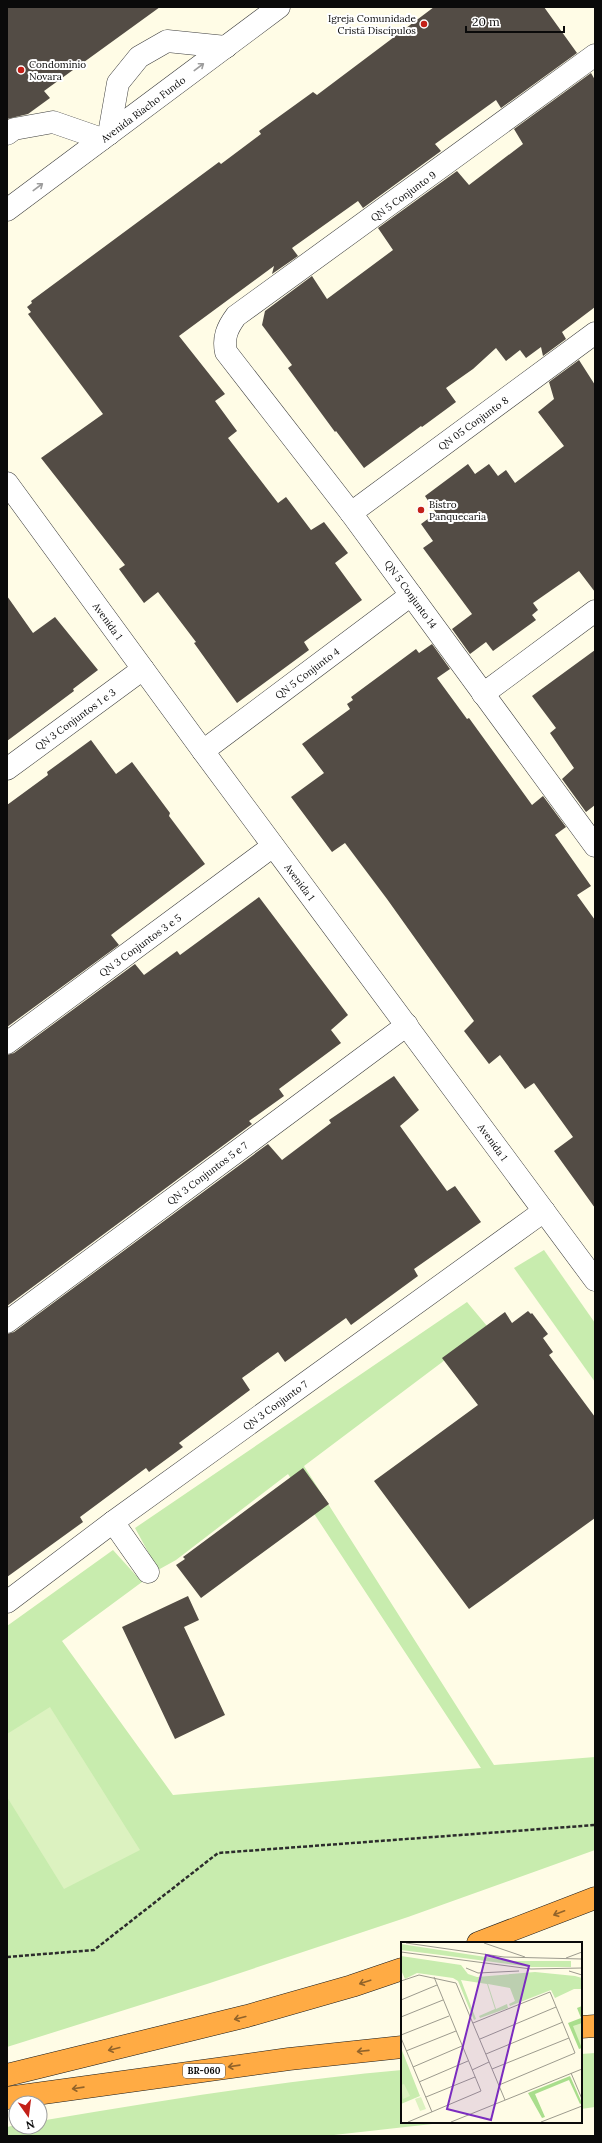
<svg xmlns="http://www.w3.org/2000/svg" width="602" height="2143" font-family="Lora,serif">
<style>
.grass{fill:#c8ecae}
.pitch{fill:#dcf2c0}
.building{fill:#534c45}
.lines{fill:none;stroke-linecap:round;stroke-linejoin:round}
.minor-casing{stroke:#3d3d3d;stroke-width:23}
.highway-casing{stroke:#1b1b1b;stroke-width:23}
.path{stroke:#2c2c2c;stroke-width:2.5;stroke-dasharray:4 2;stroke-linecap:butt}
.minor{stroke:#fff;stroke-width:22}
.highway{stroke:#ffab44;stroke-width:22}
.oneway{stroke:#9d9d9d}
.oneway2{stroke:#91632a}
.poi-dot{fill:#c32018;stroke:#fff;stroke-width:1.5}
.labels{text-anchor:middle;stroke-width:4;stroke-linejoin:round;paint-order:stroke}
.shield{fill:#fff;stroke:#545454;stroke-width:1}
.shield-label{font-size:9px;font-weight:bold;fill:#0a0a0a}
.poi-label{font-size:10px;fill:#0a0a0a;stroke:#fff;text-anchor:start}
.street-label{font-size:10px;fill:#0a0a0a;stroke:#fff}
.inset-road{fill:none;stroke:#9d9b8e;stroke-width:1}
.view{fill:#7b2cbf;fill-opacity:0.15;stroke:#7b2cbf;stroke-width:2}
.inset-edge{fill:none;stroke:#0a0a0a;stroke-width:2}
</style>
<rect width="100%" height="100%" fill="#fffce6"/>
<!-- grass -->
<g class="grass">
<path d="M544,1250l51,73v59l-81,-114z"/>
<path d="M467,1302l20,24 -46,37 -137,103 190,299 101,-8v93l-187,67 -201,67 -200,63v-421l106,-76 29,32 -80,59 111,154 308,-27 -193,-294 -112,86 -18,10 -23,-42z"/>
<path d="M595,2053v54l-14,2v-55z"/>
<path d="M402,2070v52h48l-125,14h-318v-9l9,-2v2h24v-6c120,-20 240,-40 362,-51z"/>
</g>
<!-- pitch -->
<path class="pitch" d="M50,1707l90,143 -76,39 -57,-92v-63z"/>
<!-- building -->
<g class="building">
<path d="M7,7h153l-116,84 6,7 -22,16 -21,5z"/>
<path d="M434,7h110l33,46 -76,55 -5,-8 -61,44 6,7 -78,57 -5,-7 -66,47 6,8 -26,18 2,-8 -95,70 46,58 -10,7 22,30 -9,7 50,65 8,-6 25,33 13,-8 24,31 -13,10 27,37 -58,42 5,8 -72,53 -43,-60 2,-1 -38,-50 -14,11 -25,-34 6,-4 -84,-107 62,-44 -75,-100 3,-2 -4,-5 5,-4 -1,-2 188,-139 2,2 40,-30 -2,-3 54,-39 4,3z"/>
<path d="M591,73l4,7v227l-33,25 4,7 -23,17 -2,-9 -15,11 -6,-8 -14,11 -10,-13 -23,21 -27,19 10,14 -34,25 -1,-1 -57,42 -28,-37 -1,1 -47,-64 4,-3 -30,-40 3,-14 47,-35 15,23 66,-49 -15,-22 79,-57 12,14 54,-41 -9,-15z"/>
<path d="M579,360l16,25v207l-16,-21 -46,32 5,7 -6,5 4,5 -43,31 -7,-9 -16,12 -18,-25 20,-15 -49,-66 10,-7 -12,-17 15,-11 -11,-17 43,-32 7,10 14,-10 9,12 8,-6 9,13 49,-37 -26,-34 16,-13 -5,-17z"/>
<path d="M7,596l26,37 22,-16 43,53 -25,19 1,2 -67,50z"/>
<path d="M432,644l18,25 -13,9 30,41 2,-1 63,87 11,-9 23,31 -11,8 36,51 -14,9 18,25v288l-41,-57 19,-14 -39,-54 -9,6 -25,-34 -11,9 -25,-33 10,-10 -87,-122 -42,-56 -13,9 -41,-55 33,-24 -22,-29 48,-35 -3,-5 6,-4 -2,-3 65,-48 3,4z"/>
<path d="M595,650v155l-9,7 -24,-33 12,-11 -24,-35 6,-5 -24,-32z"/>
<path d="M91,740l25,34 16,-12 38,51 -1,3 36,48 -94,71 8,10 -112,82v-222l41,-30 -1,-3z"/>
<path d="M259,897l89,118 -17,15 10,13 -62,46 5,7 -35,25 3,3 -245,182v-251l7,-2 121,-89 9,11 33,-24 3,4z"/>
<path d="M394,1076l25,34 -19,16 47,65 8,-5 26,36 -67,47 4,7 -67,49 -5,-7 -61,44 -7,-10 -36,26 8,12 -71,53 4,4 -34,25 -3,-4 -66,49 3,5 -76,55v-243l7,-2 254,-188 14,16 49,-37 -2,-3z"/>
<path d="M528,1311l3,3 1,-1 16,21 -5,4 10,14 -4,3 46,62v101l-126,91 -95,-128 104,-76 -36,-47 63,-46 7,11z"/>
<path d="M303,1468l26,36 -128,94 -25,-33 9,-6 -2,-2z"/>
<path d="M188,1596l11,24 -15,7 41,88 -50,24 -53,-112z"/>
</g>
<g class="lines">
<defs>
<g id="minor">
<path d="M595,55l-359,261c-9,12 -13,22 -10,36l125,161 244,333"/>
<path d="M7,134l7,-5 39,-7 49,17"/>
<path d="M109,134l9,-51 21,-26 28,-16 59,6"/>
<path d="M7,210l272,-203"/>
<path d="M7,483l196,268 392,529"/>
<path d="M351,513l244,-180"/>
<path d="M483,694l112,-83"/>
<path d="M203,751l208,-156"/>
<path d="M7,769l136,-100"/>
<path d="M7,1043l266,-197"/>
<path d="M7,1322l400,-297"/>
<path d="M113,1522l35,50"/>
<path d="M7,1602l106,-80 431,-311"/>
</g>
<g id="highway">
<path d="M478,1943l117,-45"/>
<path d="M581,2027l14,-1"/>
<path d="M7,2075l240,-59 105,-30 50,-17"/>
<path d="M7,2098l282,-39 113,-12"/>
</g>
</defs>
<!-- minor casing -->
<use href="#minor" class="minor-casing"/>
<!-- highway casing -->
<use href="#highway" class="highway-casing"/>
<!-- path -->
<path class="path" d="M7,1957l87,-7 124,-97 377,-28"/>
<!-- minor -->
<use href="#minor" class="minor"/>
<!-- highway -->
<use href="#highway" class="highway"/>
</g>
<!-- one-way arrows -->
<defs><path id="oneway-shaft" d="M-6 0H5M1.5-3L5.5 0L1.5 3" fill="none" stroke-width="1.6" stroke-linecap="round" stroke-linejoin="round"/></defs>
<g class="oneway">
<use href="#oneway-shaft" transform="translate(199 67) rotate(-37)"/>
<use href="#oneway-shaft" transform="translate(38 187) rotate(-37)"/>
</g>
<g class="oneway2">
<use href="#oneway-shaft" transform="translate(559 1913) rotate(159)"/>
<use href="#oneway-shaft" transform="translate(365 1982) rotate(162)"/>
<use href="#oneway-shaft" transform="translate(240 2018) rotate(166)"/>
<use href="#oneway-shaft" transform="translate(114 2049) rotate(166)"/>
<use href="#oneway-shaft" transform="translate(363 2051) rotate(174)"/>
<use href="#oneway-shaft" transform="translate(234 2066) rotate(172)"/>
<use href="#oneway-shaft" transform="translate(78 2088) rotate(172)"/>
</g>
<!-- markers -->
<g class="poi-dot">
<circle cx="424" cy="24" r="4"/>
<circle cx="21" cy="70" r="4"/>
<circle cx="421" cy="510" r="4"/>
</g>
<g class="labels">
<!-- shield labels -->
<rect class="shield" x="183" y="2064" width="42" height="14" rx="3"/>
<g class="shield-label">
<text x="204" y="2074">BR-060</text>
</g>
<!-- poi labels -->
<g class="poi-label">
<text x="416" y="22" text-anchor="end">Igreja Comunidade<tspan x="416" dy="12">Cristã Discípulos</tspan></text>
<text x="29" y="68">Condominio<tspan x="29" dy="12">Novara</tspan></text>
<text x="429" y="508">Bistro<tspan x="429" dy="12">Panquecaria</tspan></text>
</g>
<!-- street labels -->
<g class="street-label">
<text transform="translate(143 109) rotate(-37)" y="4">Avenida Riacho Fundo</text>
<text transform="translate(403 196) rotate(-36)" y="4">QN 5 Conjunto 9</text>
<text transform="translate(473 423) rotate(-36)" y="4">QN 05 Conjunto 8</text>
<text transform="translate(411 594) rotate(54)" y="4">QN 5 Conjunto 14</text>
<text transform="translate(108 621) rotate(54)" y="4">Avenida 1</text>
<text transform="translate(307 673) rotate(-37)" y="4">QN 5 Conjunto 4</text>
<text transform="translate(75 719) rotate(-36)" y="4">QN 3 Conjuntos 1 e 3</text>
<text transform="translate(300 882) rotate(53)" y="4">Avenida 1</text>
<text transform="translate(140 945) rotate(-36)" y="4">QN 3 Conjuntos 3 e 5</text>
<text transform="translate(493 1142) rotate(54)" y="4">Avenida 1</text>
<text transform="translate(207 1173) rotate(-37)" y="4">QN 3 Conjuntos 5 e 7</text>
<text transform="translate(275 1405) rotate(-36)" y="4">QN 3 Conjunto 7</text>
</g>
</g>
<!-- overview -->
<g transform="translate(401 1942)">
<rect width="181" height="181" fill="#fffce6"/>
<path d="M0,2l111,17h59v6h-40l-90,-12 -40,-5zM0,14l60,9 7,9 9,3 58,-5 40,4 7,2v11h-8l-19,9 -4,-8 -41,16 -1,-2 6,-3 -5,-13 -22,-4 8,25 11,-5 1,4 -28,10 -1,-2 16,-7 -8,-25 -26,-4 15,39 -2,1 -16,-39 -5,-3 -36,-5 -12,6 -4,-9zM0,106l19,48 -19,8z" fill="#c8ecae"/>
<path d="M181,64v42l-3,1 -11,-26 13,-5 -4,-10zM169,134l12,27 -2,1 -11,-24 -34,14 10,23 -3,1 -14,-25z" fill="#a9de8c"/>
<path d="M181,81v23h-1l-8,-20zM3,142l6,12 -7,3 -2,-14zM20,155l5,12 -6,2 -5,-12z" fill="#dcf2c0"/>
<path class="inset-road" d="M5,1l98,14 78,2M83,1l41,14M0,10l130,17 51,-1M165,16l16,-6M65,26l12,5 41,-2M168,29l13,4M0,39l18,-6 37,8 49,117M0,58l36,-15M0,75l42,-17M72,81l77,-31 19,46 6,15 -76,32M0,93l48,-19M0,96l31,74M79,97l76,-32M5,109l50,-20M85,112l77,-32M12,125l49,-21M91,127l77,-31M71,128l17,-8M170,131l11,26M18,140l49,-21M25,155l49,-20M7,180l73,-31 -47,-114M50,180l131,-53M140,180l41,-16"/>
<path class="view" d="M85,13l43,11 -38,154 -44,-11z"/>
<rect width="181" height="181" class="inset-edge"/>
</g>
<!-- border -->
<rect width="602" height="2143" fill="none" stroke="#0a0a0a" stroke-width="16"/>
<!-- north arrow -->
<g transform="translate(28 2115) rotate(166)"><circle r="19" fill="#ffffff" stroke="#9d9d9d"/>
<path d="M0-3L7 15L0 10L-7 15Z" fill="#c32018"/>
<text y="-6" font-size="11" font-weight="bold" text-anchor="middle" fill="#0a0a0a">N</text>
</g>
<!-- scale -->
<path d="M466 26v6h98v-6" fill="none" stroke="#0a0a0a" stroke-width="2"/>
<text x="472" y="26" font-size="12" fill="#0a0a0a" stroke="#ffffff" stroke-width="3" paint-order="stroke">20 m</text>
</svg>
